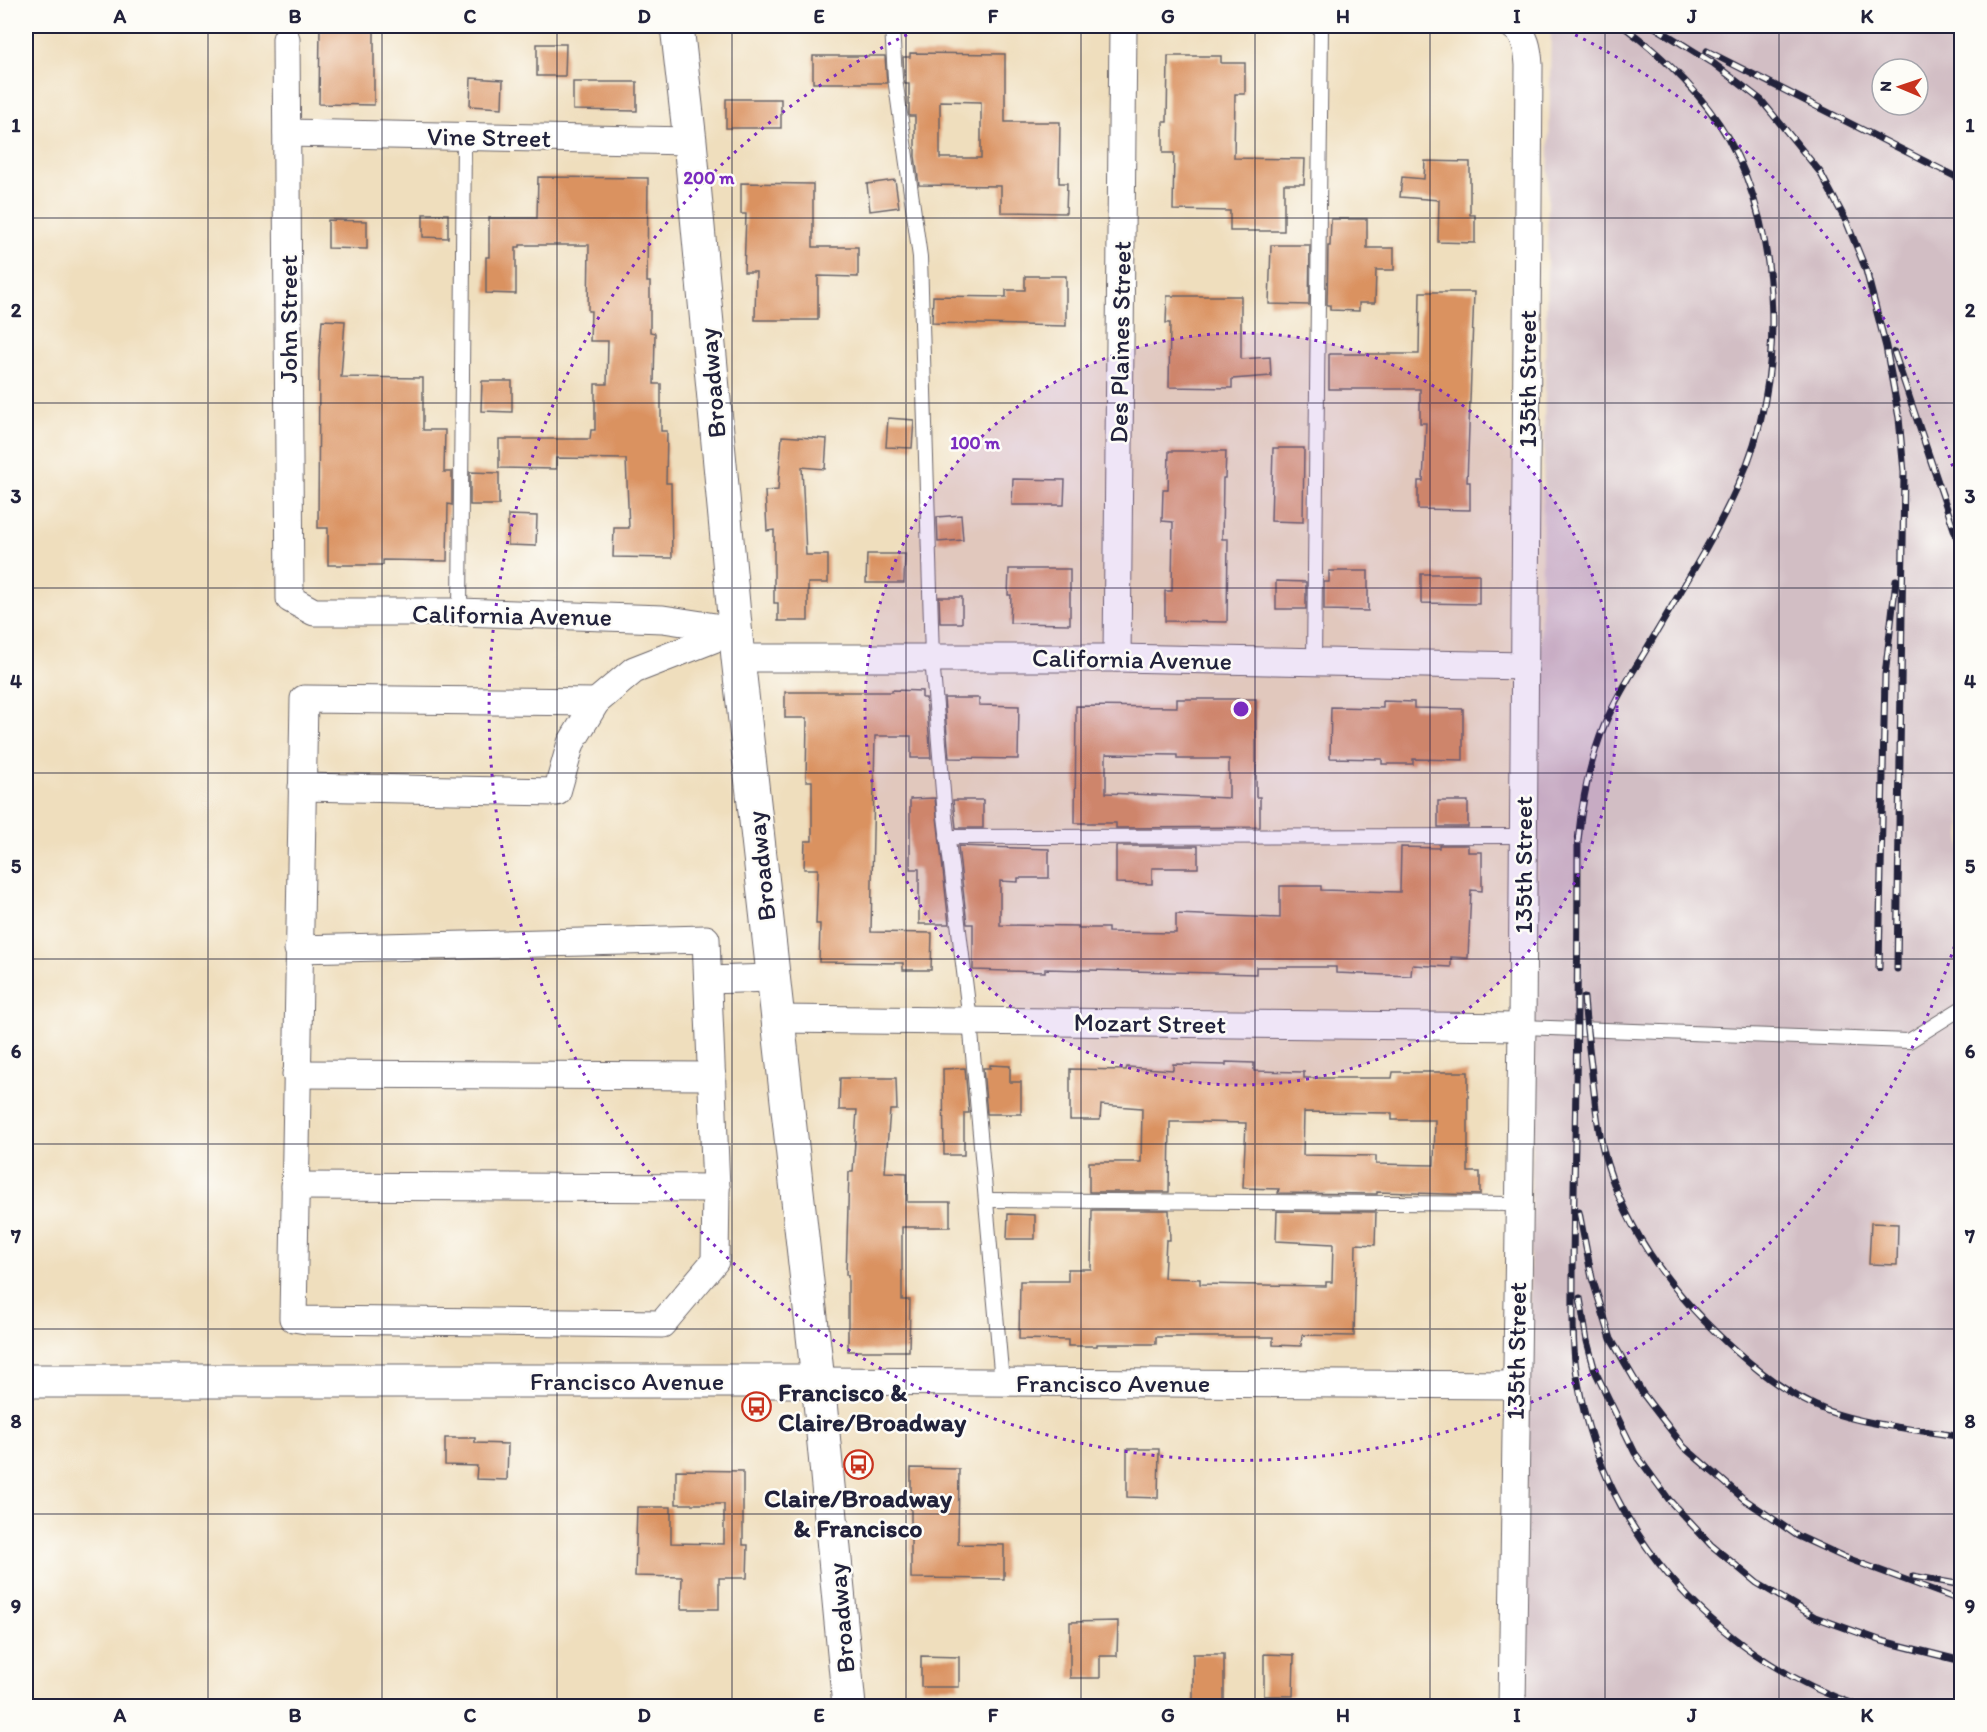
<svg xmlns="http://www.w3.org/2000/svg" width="1987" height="1732" font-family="Itim,sans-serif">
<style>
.industrial{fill:#d2bec4;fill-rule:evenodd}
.building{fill:#da9260;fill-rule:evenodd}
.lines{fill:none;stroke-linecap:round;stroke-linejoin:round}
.lane-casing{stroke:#6a6468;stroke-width:16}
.street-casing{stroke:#6a6468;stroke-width:29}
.secondary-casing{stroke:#6a6468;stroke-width:35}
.lane{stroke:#fff;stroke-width:14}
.street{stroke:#fff;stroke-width:27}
.secondary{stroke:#fff;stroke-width:33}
.rail-casing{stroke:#22223b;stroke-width:7}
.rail{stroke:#fdfcf7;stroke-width:4.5;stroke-dasharray:14;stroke-linecap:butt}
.grid{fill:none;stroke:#22223b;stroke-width:1.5;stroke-opacity:0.55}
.ring{fill:none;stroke:#7b2cbf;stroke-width:3;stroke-dasharray:3 6}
.labels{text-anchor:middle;stroke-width:5;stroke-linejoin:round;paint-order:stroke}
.street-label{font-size:26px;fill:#22223b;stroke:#fdfcf7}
.poi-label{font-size:26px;font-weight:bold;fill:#22223b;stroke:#fdfcf7;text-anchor:start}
.centre{fill:#7b2cbf;stroke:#fdfcf7;stroke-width:3}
.ring-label{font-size:18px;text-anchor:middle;font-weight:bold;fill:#7b2cbf;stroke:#fdfcf7;stroke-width:5;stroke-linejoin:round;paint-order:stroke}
.neatline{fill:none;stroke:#22223b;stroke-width:2}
.grid-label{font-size:20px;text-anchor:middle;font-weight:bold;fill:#22223b}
</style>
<rect width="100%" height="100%" fill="#fdfcf7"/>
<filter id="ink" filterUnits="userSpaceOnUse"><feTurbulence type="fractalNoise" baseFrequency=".0167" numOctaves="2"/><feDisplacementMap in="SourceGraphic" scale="12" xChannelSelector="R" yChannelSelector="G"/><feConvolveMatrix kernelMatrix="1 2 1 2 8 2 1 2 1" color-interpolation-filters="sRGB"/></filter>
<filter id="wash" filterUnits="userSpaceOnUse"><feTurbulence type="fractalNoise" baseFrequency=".008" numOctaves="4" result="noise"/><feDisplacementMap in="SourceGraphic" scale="24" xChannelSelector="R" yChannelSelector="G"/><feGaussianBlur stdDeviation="1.35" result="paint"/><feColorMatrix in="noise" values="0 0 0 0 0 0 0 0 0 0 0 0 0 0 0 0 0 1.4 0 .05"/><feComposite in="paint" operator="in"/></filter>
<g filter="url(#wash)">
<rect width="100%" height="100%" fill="#efdebd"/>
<!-- industrial -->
<path class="industrial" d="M1551,26h410v1680h-439zM1882,69h36v36h-36z"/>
<g id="blocks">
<!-- building -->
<g class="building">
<path d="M320,26h54v79l-55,-1z"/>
<path d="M537,44h29l-1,32h-28z"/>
<path d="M910,53l95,1v68h55l-1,61h8l-1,30 -65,-1v-26l-82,-1 -4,-29v-40h-6v-32h-4l-1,-7 -1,-20h7zM940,101l41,1v56h-41z"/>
<path d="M813,56h72l2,27h-74z"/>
<path d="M1168,56h53v7h24v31h-10l-1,64 71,1 -1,25h-20v47h-54v-20l-57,-1 1,-57h-11v-31h4z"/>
<path d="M471,78l32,2 -1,28 -32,-2z"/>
<path d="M573,82h64v29l-64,-1z"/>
<rect x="726" y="99" width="55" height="29"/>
<path d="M1425,161l45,1v53h5v28l-37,-1 1,-42 -39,-3 2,-20 22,2z"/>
<path d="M538,177l110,1 -1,104h3v50l5,1 -1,51h7v47h6l-1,52h5l1,75 -59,-1 1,-29h15l-3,-69 -70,-1v11l-57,-1v-29h91l1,-9h4v-46h12l1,-43h-18l1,-30h-3l1,-66h-69v2h-4v47l-30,-1v-36h3v-39h48z"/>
<path d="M895,180l4,27 -29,4 -3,-27z"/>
<path d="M741,183l72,1v63h45v30l-40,-1v44h-63l1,-48h-12l2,-58h-5z"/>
<path d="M423,214h25v24l-25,-1z"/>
<path d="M1331,219h36v29h27v22h-18l-1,33h-16v8l-29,-1v-5h-3l1,-59h2z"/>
<path d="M328,220l39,1v28l-39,-1z"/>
<path d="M1271,245h39l-1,60 -40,-1z"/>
<path d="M1025,276h41v50l-134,-3 1,-27 73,1v-7h19z"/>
<path d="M1420,292h54l-7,190h3v28l-52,-1v-28h5l3,-58h-6v-34h-91v-35h90z"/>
<path d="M1167,296h74v63l29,-2 1,19 -39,3v9l-63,-1 1,-64h-4z"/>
<path d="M322,320l23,1 -4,56 82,1v52h22l-1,42h8v33l-4,-1 -1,57 -64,-1v5h-55v-37h-10l1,-169z"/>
<path d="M482,381h30v31l-31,-1z"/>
<path d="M888,418l26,2 -2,28 -26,-1z"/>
<path d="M782,436l45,3 -2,30 -23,-2 4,88h22v28h-20v38h-30v-18h-4v-73l-7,1 -2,-40 13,-1z"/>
<path d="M1273,448h31l-1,74 -32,-1z"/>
<path d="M1169,451h57l-1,27h-2l-1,61h6l-1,83 -62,-1v-30h7l1,-69 -11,-1 1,-31h5z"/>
<path d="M470,472l29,1v32h-29z"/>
<path d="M1013,479l52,1 -1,25h-52z"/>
<path d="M508,515l29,1 -1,30 -28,-1z"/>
<path d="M961,515l2,25 -25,2 -1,-25z"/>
<path d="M867,554h38l-1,29h-38z"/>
<path d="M1009,569h61v55l-60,-1 1,-28h-3z"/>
<path d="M1329,571h39v40l-44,-1v-28h5z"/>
<path d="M1421,574h58v30l-58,-1z"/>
<path d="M1276,581l30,1v27h-30z"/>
<path d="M939,597h23v26h-22z"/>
<path d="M892,690l30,1v7h4l5,60h-20v-22h-36l-4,196 61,1 -1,37h-28v-7l-84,-1 1,-38h-4l2,-55h-14l1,-28h7v-60h-6l1,-63h-22v-26h107z"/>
<path d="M944,698h35v7l40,1 -1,53 -69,-1z"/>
<path d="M1177,699h79v98h4v30l-144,1v-5h-41l1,-117 101,1zM1106,754l71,1v4h52v39l-123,-5z"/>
<path d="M1383,701l31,1v6l49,1v51l-50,-1v5h-31v-5l-52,-1 1,-51 52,1z"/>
<path d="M935,798l14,126h-30v-55h-9v-70z"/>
<path d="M953,800h30v28h-27z"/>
<rect x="1438" y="801" width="30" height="26"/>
<path d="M1439,845h29v7h14v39l-11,-1 -3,68 -17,-1v10l-39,-2 -1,11 -75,-3v-6h-80v7l-211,-5v3l-72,-2v-46h-6l-9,-78 91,3v29h-31v4l-18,-1v44l78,1v2h30v4l68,1v-19l104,4v-32h41v4l79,2 1,-45 38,1z"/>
<path d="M1116,846h82v22h-46v16l-36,-1z"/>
<path d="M1226,1062l28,1v8l50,1v6h88l1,-6h75v100h12v23l-103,-3v2l-99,-1 1,-4 -36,-1 3,-65 -45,-1h-31l-1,70h-80v-30h52l1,-54 -41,-3 -1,15h-30v-51l56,1 1,-3 46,3v-6l53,1zM1304,1112l88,1v7h43l-1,45 -58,-1v-8l-73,-1z"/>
<path d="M990,1065l20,1v16h11v32h-34l-4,-46h7z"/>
<path d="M965,1068l4,45h-5v42h-20l-1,-86z"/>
<path d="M840,1078h56l1,32h-7l-5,62 22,1v29h43v25h-48v73h8l-1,51h-61v-76h-2l3,-103h4l4,-62h-18z"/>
<path d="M1092,1210h77l1,30h-4l-2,38 36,1v5l126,2v-4h6l1,-38 -57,-3 1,-30 99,1 -1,33 -19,-1 -2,92 -52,-1 -1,11 -28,-1v-8h-117v7h-59v2h-29v-6l-49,-1 1,-58h48v-12h23z"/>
<path d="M1008,1214l27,1v24h-28z"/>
<path d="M1871,1223l27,1 -1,41 -28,-1z"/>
<path d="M445,1438h30v5l33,1 -1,36 -31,-1 1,-13 -32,-1z"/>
<path d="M1127,1449h32l-1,49 -31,-1z"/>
<path d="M911,1468l48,1 -1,75 46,1v34l-93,-1z"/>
<path d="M676,1470l67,1v74h5l-1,33h-28v31h-38l1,-32 -47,-1 2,-69h34v36l53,1v-40h-48z"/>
<path d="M1118,1621l-1,35h-17v22h-30v-56z"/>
<rect x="1193" y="1654" width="31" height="53"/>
<path d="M1264,1654l30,1 -1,41h-29z"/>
<path d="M921,1656l38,1v30h-38z"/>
</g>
</g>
</g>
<g filter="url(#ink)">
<use href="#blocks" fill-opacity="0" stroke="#6a6468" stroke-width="1.5"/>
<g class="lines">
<defs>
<g id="lane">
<path d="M892,26l3,52 25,179 12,401 13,158 25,205 32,361"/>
<path d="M460,612l4,-476"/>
<path d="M1314,662l7,-636"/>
<path d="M947,837l577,-1"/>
<path d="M1522,1027l387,14 53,-33"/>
<path d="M986,1200l533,4"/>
</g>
<g id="street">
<path d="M286,39l4,560 24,13h146l203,7 72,11"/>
<path d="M287,133l403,8"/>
<path d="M738,658h379l408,8"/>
<path d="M1117,658l6,-632"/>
<path d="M302,787l255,5 14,-49 25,-41 38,-32 100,-39"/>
<path d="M298,949l408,-10 10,249 -1,73 -53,63 -356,-4 -13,-2 11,-619 292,3"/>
<path d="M708,980l65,-2"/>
<path d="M778,1019l744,8"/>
<path d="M296,1074l416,2"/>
<path d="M295,1186l421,2"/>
<path d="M818,1381l698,4"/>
<path d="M1512,1706l10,-679 7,-962c-1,-15 -3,-31 -16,-39"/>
</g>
<g id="secondary">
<path d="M677,26l13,115 48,517 80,723 31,325"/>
<path d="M26,1381h792"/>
</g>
</defs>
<!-- lane casing -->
<use href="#lane" class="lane-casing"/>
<!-- street casing -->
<use href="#street" class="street-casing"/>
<!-- secondary casing -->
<use href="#secondary" class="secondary-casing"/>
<!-- lane -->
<use href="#lane" class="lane"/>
<!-- street -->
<use href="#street" class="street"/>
<!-- secondary -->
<use href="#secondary" class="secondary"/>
<defs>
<g id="rail">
<path d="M1623,26c41,31 79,67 105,112 55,98 58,244 11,345 -26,58 -61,112 -93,167 -15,25 -31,49 -42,76 -15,37 -22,75 -26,115 0,100 -1,200 -3,299 -1,48 -2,97 -2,145 0,28 -1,57 3,84 21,156 136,287 283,337"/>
<path d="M1653,26l60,37 48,37 59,72 27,51 21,52"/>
<path d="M26,29l8,-3"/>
<path d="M1707,51l255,129"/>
<path d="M1866,270l20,77 13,71 5,54 -7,497"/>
<path d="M1894,352l68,201"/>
<path d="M1879,968l6,-293 11,-95"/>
<path d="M1584,998c2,28 6,57 9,85 3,27 6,55 14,81 23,75 71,136 130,188 27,24 56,46 91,59 38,14 93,19 134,26"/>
<path d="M1579,1212l13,66 19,61 32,55 41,53 60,52 54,37 46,21 118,44"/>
<path d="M1580,1298l7,43 8,30 40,82 35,48 41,44 46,38 58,34 67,24 80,20"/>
<path d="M1913,1576l49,9"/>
</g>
</defs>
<!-- rail casing -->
<use href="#rail" class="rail-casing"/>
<!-- rail -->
<use href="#rail" class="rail"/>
</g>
</g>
<!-- grid -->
<path class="grid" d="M208,26v1680M382,26v1680M557,26v1680M732,26v1680M906,26v1680M1081,26v1680M1255,26v1680M1430,26v1680M1605,26v1680M1779,26v1680M26,218h1936M26,403h1936M26,588h1936M26,773h1936M26,959h1936M26,1144h1936M26,1329h1936M26,1514h1936"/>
<!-- distance rings -->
<circle cx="1241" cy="709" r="376" fill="#7b2cbf" fill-opacity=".12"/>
<g class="ring">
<circle cx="1241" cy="709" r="376"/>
<path d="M1960 929A752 752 0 1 1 923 27M1559 27A752 752 0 0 1 1960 489"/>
</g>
<!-- icons -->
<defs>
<symbol id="bus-ring" viewBox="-11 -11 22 22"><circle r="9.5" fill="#fdfcf7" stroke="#c8321e" stroke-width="1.5"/><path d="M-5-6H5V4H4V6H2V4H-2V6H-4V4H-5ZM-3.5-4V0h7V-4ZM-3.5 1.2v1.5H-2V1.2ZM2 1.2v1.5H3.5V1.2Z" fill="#c8321e"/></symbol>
</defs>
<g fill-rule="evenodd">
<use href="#bus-ring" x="740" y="1390" width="33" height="33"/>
<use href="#bus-ring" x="842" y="1448" width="33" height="33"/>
</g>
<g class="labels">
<!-- street labels -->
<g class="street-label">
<text transform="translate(489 137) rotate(1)" y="9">Vine Street</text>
<text transform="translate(288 319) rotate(-90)" y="9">John Street</text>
<text transform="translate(1120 342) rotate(-89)" y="9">Des Plaines Street</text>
<text transform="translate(1527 379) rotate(-90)" y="9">135th Street</text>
<text transform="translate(712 383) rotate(-95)" y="9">Broadway</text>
<text transform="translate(512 615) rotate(1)" y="9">California Avenue</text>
<text transform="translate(1132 659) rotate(1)" y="9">California Avenue</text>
<text transform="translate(1523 865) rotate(-90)" y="9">135th Street</text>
<text transform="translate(761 866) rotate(-96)" y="9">Broadway</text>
<text transform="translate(1150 1023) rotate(1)" y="9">Mozart Street</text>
<text transform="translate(1516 1351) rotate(-89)" y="9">135th Street</text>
<text x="627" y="1390">Francisco Avenue</text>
<text x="1113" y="1392">Francisco Avenue</text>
<text transform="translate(841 1618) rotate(-95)" y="9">Broadway</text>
</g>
<!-- poi labels -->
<g class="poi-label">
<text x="778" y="1401">Francisco &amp;<tspan x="778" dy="30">Claire/Broadway</tspan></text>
<text x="858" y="1507" text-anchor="middle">Claire/Broadway<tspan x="858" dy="30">&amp; Francisco</tspan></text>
</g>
</g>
<circle cx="1241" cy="709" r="9" class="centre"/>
<g class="ring-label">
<text x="709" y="184">200 m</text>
<text x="975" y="449">100 m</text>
</g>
<!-- margin -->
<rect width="1987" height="1732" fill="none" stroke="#fdfcf7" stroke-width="66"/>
<!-- north arrow -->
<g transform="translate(1900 87) rotate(272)"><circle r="28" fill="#fdfcf7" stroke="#a5a5ac" stroke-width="1.5"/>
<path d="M0-4.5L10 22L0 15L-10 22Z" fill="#c8321e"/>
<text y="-9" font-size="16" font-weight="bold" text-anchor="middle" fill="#22223b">N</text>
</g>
<rect x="33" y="33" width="1921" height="1666" class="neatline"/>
<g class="grid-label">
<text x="120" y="23">A</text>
<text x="295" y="23">B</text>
<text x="470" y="23">C</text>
<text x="644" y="23">D</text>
<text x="819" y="23">E</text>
<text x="993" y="23">F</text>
<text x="1168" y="23">G</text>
<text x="1343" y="23">H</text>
<text x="1517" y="23">I</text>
<text x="1692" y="23">J</text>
<text x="1867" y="23">K</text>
<text x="16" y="132">1</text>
<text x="1970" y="132">1</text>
<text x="16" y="317">2</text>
<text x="1970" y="317">2</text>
<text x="16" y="503">3</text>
<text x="1970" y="503">3</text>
<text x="16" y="688">4</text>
<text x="1970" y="688">4</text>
<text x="16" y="873">5</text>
<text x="1970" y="873">5</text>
<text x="16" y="1058">6</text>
<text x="1970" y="1058">6</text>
<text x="16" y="1243">7</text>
<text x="1970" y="1243">7</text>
<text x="16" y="1428">8</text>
<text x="1970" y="1428">8</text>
<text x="16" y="1613">9</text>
<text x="1970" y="1613">9</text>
<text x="120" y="1722">A</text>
<text x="295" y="1722">B</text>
<text x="470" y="1722">C</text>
<text x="644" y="1722">D</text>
<text x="819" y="1722">E</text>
<text x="993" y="1722">F</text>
<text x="1168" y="1722">G</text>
<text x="1343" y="1722">H</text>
<text x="1517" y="1722">I</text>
<text x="1692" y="1722">J</text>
<text x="1867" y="1722">K</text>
</g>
</svg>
